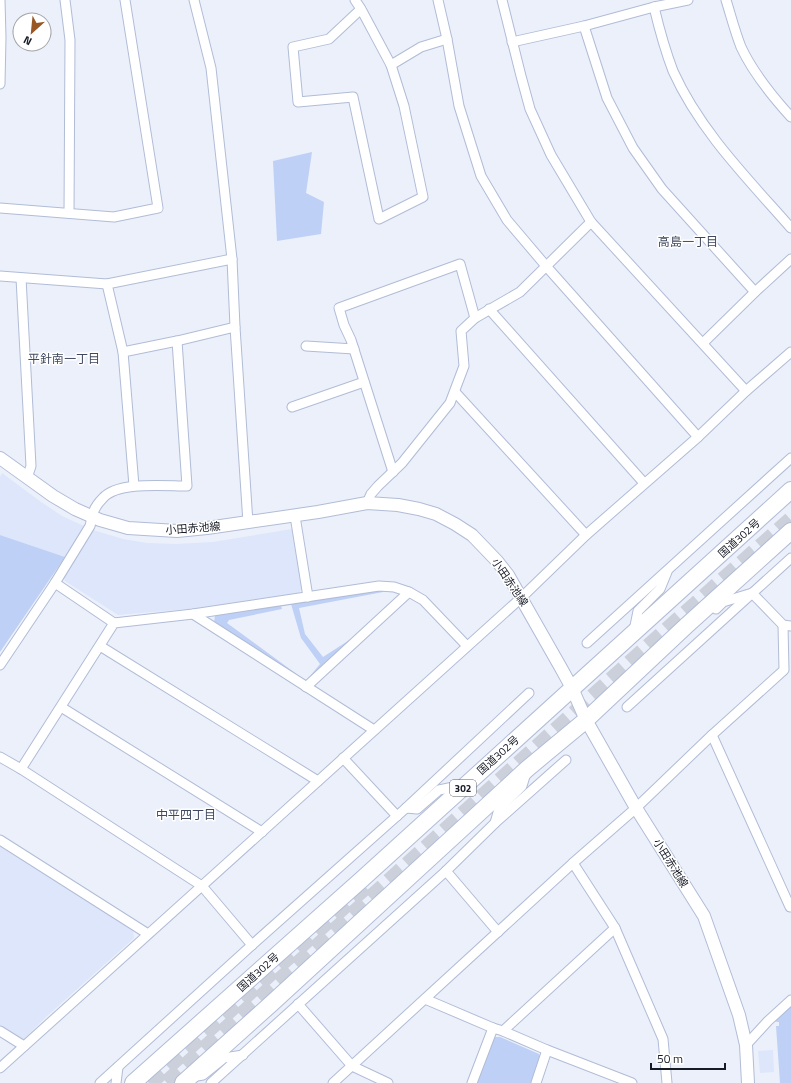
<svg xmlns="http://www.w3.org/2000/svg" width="791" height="1083" font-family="'Titillium Web','Noto Sans JP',sans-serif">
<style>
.built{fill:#dde6fa}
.green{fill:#bed0f6}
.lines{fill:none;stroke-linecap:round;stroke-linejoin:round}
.motorway-tunnel{stroke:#cbd0db;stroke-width:17;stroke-dasharray:17 8;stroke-linecap:butt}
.minor-casing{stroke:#b1bcd6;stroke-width:11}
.tertiary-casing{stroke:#b1bcd6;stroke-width:14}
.trunk-casing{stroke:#b1bcd6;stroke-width:18}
.minor{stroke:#fff;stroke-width:9}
.tertiary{stroke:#fff;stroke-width:12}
.trunk{stroke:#fff;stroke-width:16}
.labels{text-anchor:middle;stroke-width:3;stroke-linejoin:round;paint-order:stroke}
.shield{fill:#fff;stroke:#5d5f66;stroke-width:1}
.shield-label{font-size:10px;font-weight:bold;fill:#171b25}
.street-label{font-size:11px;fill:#171b25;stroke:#fff}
.neighbourhood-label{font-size:12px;fill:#3f485e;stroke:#fff}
</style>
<rect width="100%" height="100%" fill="#ebf0fb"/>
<!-- built -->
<g class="built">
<path d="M2,473l39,29 21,14 22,10 -19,31 -65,-22v-58z"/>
<path d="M292,529l10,60 -4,5 -87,13 -93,8 -53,-34 -2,-6 30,-45 30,9 24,4 29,1 37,-2z"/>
<path d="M0,846l133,84 1,8 -87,78 -25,25 -22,-14z"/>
<path d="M773,1050l1,22 -14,1 -2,-22z"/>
</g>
<!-- green -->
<g class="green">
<path d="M312,152l-6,41 18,9 -3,32 -44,7 -4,-80z"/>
<path d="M0,535l65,22 -65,95z"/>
<path d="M385,590l-2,2 -84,16 6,26 18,23 31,-20 -47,44h-3l-90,-58 1,-8 66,-9 1,3 -53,11 -2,3 79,58 14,-17 -19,-26 -10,-34z"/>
<path d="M791,1004v79h-11l-4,-57h3v-4h-2l-2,-1z"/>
<path d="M494,1037h6l39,17 2,4 -10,25h-54z"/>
</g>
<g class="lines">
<!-- motorway-tunnel -->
<g class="motorway-tunnel">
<path d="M149,1083l219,-199"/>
<path d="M167,1083l469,-425 155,-138"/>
</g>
<defs>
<g id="minor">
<path d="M65,0l5,40 -1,173"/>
<path d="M194,0l17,68 21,191 3,68 13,196"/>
<path d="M355,0l6,9 30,56 13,41 19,91 -44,22 -26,-122 -55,5 -5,-55 36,-8 32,-30"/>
<path d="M438,0l9,39 12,67 22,70 26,44 39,46 152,171"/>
<path d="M502,0l19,76 9,33 21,46 40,67 155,169"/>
<path d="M726,0c5,16 9,32 15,47 12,26 31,49 50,70"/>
<path d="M654,7c5,21 11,43 19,64 27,60 75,108 118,157"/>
<path d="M584,26l23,72 26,50 29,41 93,103"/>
<path d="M512,42l72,-16 70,-19 34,-7"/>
<path d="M391,65l30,-18 26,-8"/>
<path d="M0,84l1,-47 -1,-37"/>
<path d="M0,208l114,9 44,-9 -33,-208"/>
<path d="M0,276l107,8 125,-25"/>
<path d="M21,278l10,188 -4,12"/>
<path d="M107,284l16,68 11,134"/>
<path d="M489,309l155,174"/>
<path d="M703,343l52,-51 36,-33"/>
<path d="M306,346l48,3"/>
<path d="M123,352l54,-11 58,-14"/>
<path d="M455,392l131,143"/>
<path d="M292,407l72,-25"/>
<path d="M393,472l-42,-132 -7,-15 -5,-17 121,-44 15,54"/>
<path d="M367,503l4,-9 7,-8 24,-23 48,-60 14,-37 -3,-35 14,-13 45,-26 71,-70"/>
<path d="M295,516l13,81"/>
<path d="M55,583l59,40"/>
<path d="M752,593l31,32 8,1"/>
<path d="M716,609l7,-7 26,-8"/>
<path d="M193,614l181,116"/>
<path d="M634,631l4,-20 22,-22 7,-17"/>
<path d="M587,643l204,-185"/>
<path d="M100,646l218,135"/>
<path d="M0,665l55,-82 35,-57c1,-3 1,-6 2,-9 1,-6 6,-14 11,-19 15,-17 62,-12 84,-12l-10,-145"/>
<path d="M306,687l103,-95"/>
<path d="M61,707l201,125"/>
<path d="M627,707l164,-149"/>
<path d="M712,735l78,172h1"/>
<path d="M0,757l21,12 181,117 50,59"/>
<path d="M343,758l54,58"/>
<path d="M21,769l93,-146 79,-9 186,-28 15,1 15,5 14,8 44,46"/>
<path d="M406,808l11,1 22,-19 24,-5"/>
<path d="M495,823l4,-14 23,-23 4,-13"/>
<path d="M0,840l148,94"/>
<path d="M573,863l42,65 48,111 4,44"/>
<path d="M446,871l52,61"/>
<path d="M425,999l68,29 10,3 44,19 85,33"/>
<path d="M298,1004l54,62 36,17"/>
<path d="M0,1031l24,15"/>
<path d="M503,1031l112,-103"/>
<path d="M746,1045l22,-24 23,-21"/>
<path d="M0,1068l521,-470 65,-63 112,-98 48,-46 45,-39"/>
<path d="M197,1076l6,-1 21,-17 19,-3"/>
<path d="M100,1083l152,-138 154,-137 123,-115"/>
<path d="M116,1083l2,-16"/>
<path d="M211,1083l235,-212 49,-48 71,-63"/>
<path d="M333,1083l240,-220 63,-55 76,-73 72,-65 -1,-45"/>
<path d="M472,1083l21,-55"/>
<path d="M536,1083l11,-33"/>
</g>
<path id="tertiary" d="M0,458l53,38 22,13 25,11 28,8 49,3 30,-3 111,-16 49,-9 31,2 21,4 17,5 19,10 17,11 25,26 11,14 53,93 11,20 14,32 50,88 68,108 35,99 7,30 2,38"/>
<g id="trunk">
<path d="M133,1083l227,-202 431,-391"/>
<path d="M183,1083l88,-79 256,-235 59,-49 100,-94 105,-95"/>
</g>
</defs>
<!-- minor casing -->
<use href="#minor" class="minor-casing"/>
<!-- tertiary casing -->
<use href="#tertiary" class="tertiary-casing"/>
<!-- trunk casing -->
<use href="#trunk" class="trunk-casing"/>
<!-- minor -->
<use href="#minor" class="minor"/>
<!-- tertiary -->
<use href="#tertiary" class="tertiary"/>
<!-- trunk -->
<use href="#trunk" class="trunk"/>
</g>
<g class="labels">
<!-- shield labels -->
<rect class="shield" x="450" y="780" width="26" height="16" rx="3"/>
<g class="shield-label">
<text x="463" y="792">302</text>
</g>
<!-- street labels -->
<g class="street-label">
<text transform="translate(193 528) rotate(-4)" y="4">小田赤池線</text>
<text transform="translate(739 538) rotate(-42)" y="4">国道302号</text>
<text transform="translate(510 582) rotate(56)" y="4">小田赤池線</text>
<text transform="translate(498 755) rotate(-42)" y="4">国道302号</text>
<text transform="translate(671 863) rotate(58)" y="4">小田赤池線</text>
<text transform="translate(258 972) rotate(-42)" y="4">国道302号</text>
</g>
<!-- neighbourhood labels -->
<g class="neighbourhood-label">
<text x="688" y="246">高島一丁目</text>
<text x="64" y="363">平針南一丁目</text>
<text x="186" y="819">中平四丁目</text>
</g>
</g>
<!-- north arrow -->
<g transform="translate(32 32) rotate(207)"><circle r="19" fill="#ffffff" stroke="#a2a4a8"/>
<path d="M0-3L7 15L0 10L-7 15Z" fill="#995724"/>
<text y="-6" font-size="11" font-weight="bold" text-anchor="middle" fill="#171b25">N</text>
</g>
<!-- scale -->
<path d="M651 1063v6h74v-6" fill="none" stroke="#171b25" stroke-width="2"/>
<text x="657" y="1063" font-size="12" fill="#171b25" stroke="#ffffff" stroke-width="3" paint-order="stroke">50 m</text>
</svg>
